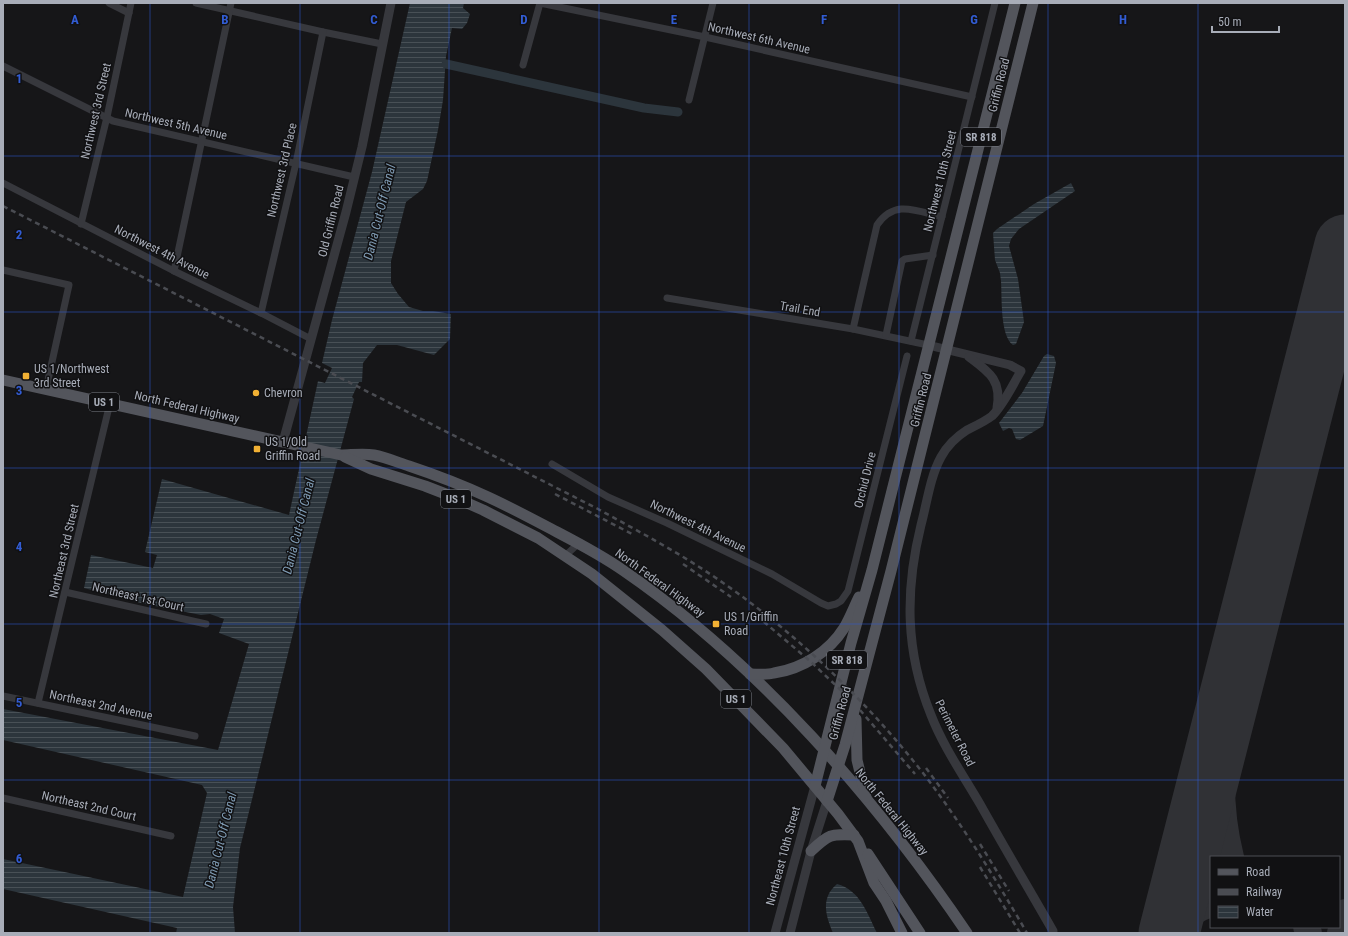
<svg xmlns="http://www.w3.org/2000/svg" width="1348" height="936" font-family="'Roboto Condensed',sans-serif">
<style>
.water{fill:url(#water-rules)}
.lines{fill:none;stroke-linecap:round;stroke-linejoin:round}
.canal{stroke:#2c353c;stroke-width:9}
.taxiway{stroke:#303135;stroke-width:24}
.runway{stroke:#303135;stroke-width:61}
.minor{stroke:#37383d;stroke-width:7}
.tertiary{stroke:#37383d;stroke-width:9}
.primary{stroke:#53555c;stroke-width:11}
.rail{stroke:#4a4c52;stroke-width:2.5;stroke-dasharray:5 4;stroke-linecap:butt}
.grid{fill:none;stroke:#325cd3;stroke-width:1;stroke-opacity:0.55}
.poi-dot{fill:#f2b134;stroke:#111113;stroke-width:1.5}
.labels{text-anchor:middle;stroke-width:3;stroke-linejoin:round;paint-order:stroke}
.shield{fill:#111113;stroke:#7b7e86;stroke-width:1}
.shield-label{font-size:11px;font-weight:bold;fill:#a8adb8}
.street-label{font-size:12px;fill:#a8adb8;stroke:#111113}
.poi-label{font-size:12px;fill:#a8adb8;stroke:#111113;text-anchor:start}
.water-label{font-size:13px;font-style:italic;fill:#7f9bb3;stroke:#111113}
.grid-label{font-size:13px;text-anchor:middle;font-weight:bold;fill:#325cd3;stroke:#111113;stroke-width:3;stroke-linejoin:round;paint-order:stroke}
</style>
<defs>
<pattern id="water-rules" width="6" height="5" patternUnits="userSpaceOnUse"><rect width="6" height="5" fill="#2c353c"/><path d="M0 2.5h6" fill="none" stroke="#485056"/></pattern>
</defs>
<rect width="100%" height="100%" fill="#161618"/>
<!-- water -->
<g class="water">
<path d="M410,3h54l-1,5 7,6 -3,9 -5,6 -10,-1 -6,28 -3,44 -5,30 -11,51 -4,8 -17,13 -15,59v22l7,11 11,13 14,4h10l18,3 -1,25 -16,16 -37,-10h-20l-14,18 -1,19h-3l-7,15 2,2 -38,141 -76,308 -7,59 2,26h-59l1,-5 -174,-39v-30l180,38 24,-104 -5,-8 -199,-45v-31l215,41 31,-106 -30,-11 5,-14 -14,-5 -9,1 -56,-11 -61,-16 7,-33 62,13 4,-13 -12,-3 17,-73 127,36 29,-134 7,2 7,-15 -10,-5 10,-43 40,-148z"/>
<path d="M1071,183l4,8 -56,38 -8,10 -2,7 9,33 6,43 -8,22 -3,1c-13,-9 -11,-48 -12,-64l-1,-8 -5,-13 -2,-27 4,-4 37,-25z"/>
<path d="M1047,354l7,2 2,7 -13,63 -23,14 -4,-1 -4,-10 -3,-1 -6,3 -4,-8 23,-30 22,-37z"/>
<path d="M837,884c23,6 30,29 40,49h-44c-7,-17 -13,-35 4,-49z"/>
</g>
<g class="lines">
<!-- canal -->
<path class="canal" d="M446,64l198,44 34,4"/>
<!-- taxiway -->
<g class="taxiway">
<path d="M1314,365c9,-17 15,-32 31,-42"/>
<path d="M1232,686c-9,60 -15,112 0,171"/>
<path d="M1305,927l5,6"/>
<path d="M1174,933c8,-14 22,-23 37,-28"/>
<path d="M1339,933l6,-22"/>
</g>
<!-- runway -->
<path class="runway" d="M1169,933l176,-688"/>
<!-- minor -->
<g class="minor">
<path d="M109,3l20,10"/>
<path d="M196,3l127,29 59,12"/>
<path d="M540,3l165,34 267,60"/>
<path d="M523,65l17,-62"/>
<path d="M3,66l110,55 241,56"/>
<path d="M689,100l24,-97"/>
<path d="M3,183l171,88 87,42 50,26"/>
<path d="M81,224l26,-107 24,-114"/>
<path d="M3,270l66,15 -23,104"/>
<path d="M174,271l57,-268"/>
<path d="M667,298l186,31 75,16"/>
<path d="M261,313l35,-150 27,-131"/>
<path d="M853,329l24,-104c18,-26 39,-14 65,-8"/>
<path d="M886,335l16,-74 3,-2 28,-4"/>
<path d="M911,341l84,-338"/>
<path d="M552,464l56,33 59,26 105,51 49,29 7,3 8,-2 5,-3 7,-10 59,-235"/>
<path d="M566,555l13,-12"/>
<path d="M65,592l141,32"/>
<path d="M3,696l192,40"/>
<path d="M38,703l72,-300"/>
<path d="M3,798l168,38"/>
</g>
<!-- tertiary -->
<g class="tertiary">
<path d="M928,345l82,20 11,6c-9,15 -17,33 -29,45 -8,6 -17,10 -25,14 -11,7 -20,16 -26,27 -11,20 -14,46 -20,68 -16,65 -16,126 10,190 12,31 32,60 49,89 24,43 49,85 73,127"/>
<path d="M969,357c20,15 33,23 28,51"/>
<path d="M283,442l63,-230 16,-65 29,-144"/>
<path d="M775,933l40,-147"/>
<path d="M790,933l21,-82 16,-50"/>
</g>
<!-- primary -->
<g class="primary">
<path d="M3,380l338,75c10,0 22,-2 33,0 11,2 23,7 35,11 27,9 53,19 79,31 24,11 46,23 69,35 23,12 46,24 67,39 134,92 252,228 343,362"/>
<path d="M345,457l26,12 54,17 31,12 27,12 55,28 54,36 70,56 44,39 39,40 38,39 55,66 20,27 16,42 12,18 16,32"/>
<path d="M750,674c8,0 17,1 24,-1 28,-4 55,-21 70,-45 6,-10 10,-21 15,-31"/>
<path d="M856,719l1,41 9,37"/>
<path d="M815,786l36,-143 21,-73 143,-567"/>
<path d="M827,801l18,-56 46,-174 142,-568"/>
<path d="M811,851c18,-17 19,-17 43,-16"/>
<path d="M868,854l52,79"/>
</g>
<!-- rail -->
<g class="rail">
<path d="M3,206l595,303c38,21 76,41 112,65 80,53 154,124 213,199 39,51 72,105 104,160"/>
<path d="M555,494l77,40"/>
<path d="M683,564l48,33"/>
<path d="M757,616l53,45 37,35"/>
<path d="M860,710l55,64"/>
<path d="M926,768l22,30"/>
<path d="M980,844l29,47"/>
<path d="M980,867l40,66"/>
</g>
</g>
<!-- grid -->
<path class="grid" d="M150,3v930M300,3v930M449,3v930M599,3v930M749,3v930M899,3v930M1048,3v930M1198,3v930M3,156h1342M3,312h1342M3,468h1342M3,624h1342M3,780h1342"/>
<!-- markers -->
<g class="poi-dot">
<rect x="22" y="372" width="8" height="8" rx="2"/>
<circle cx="256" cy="393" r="4"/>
<rect x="253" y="445" width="8" height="8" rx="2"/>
<rect x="712" y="620" width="8" height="8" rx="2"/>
</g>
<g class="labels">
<!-- shield labels -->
<g class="shield">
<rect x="961" y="128" width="40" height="18" rx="3"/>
<rect x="89" y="393" width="30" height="18" rx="3"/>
<rect x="441" y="490" width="30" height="18" rx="3"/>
<rect x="827" y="651" width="40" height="18" rx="3"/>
<rect x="721" y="690" width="30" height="18" rx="3"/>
</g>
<g class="shield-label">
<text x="981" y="141">SR 818</text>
<text x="104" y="406">US 1</text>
<text x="456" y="503">US 1</text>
<text x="847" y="664">SR 818</text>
<text x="736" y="703">US 1</text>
</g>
<!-- street labels -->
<g class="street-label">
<text transform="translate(759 38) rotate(13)" y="4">Northwest 6th Avenue</text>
<text transform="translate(999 85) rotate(-76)" y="4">Griffin Road</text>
<text transform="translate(96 111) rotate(-77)" y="4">Northwest 3rd Street</text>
<text transform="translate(176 124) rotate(13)" y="4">Northwest 5th Avenue</text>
<text transform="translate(282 170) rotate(-77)" y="4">Northwest 3rd Place</text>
<text transform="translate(940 181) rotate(-76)" y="4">Northwest 10th Street</text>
<text transform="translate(331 221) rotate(-76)" y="4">Old Griffin Road</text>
<text transform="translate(162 252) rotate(27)" y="4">Northwest 4th Avenue</text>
<text transform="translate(800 309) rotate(10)" y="4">Trail End</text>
<text transform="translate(921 400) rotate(-76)" y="4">Griffin Road</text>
<text transform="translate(187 407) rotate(13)" y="4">North Federal Highway</text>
<text transform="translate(865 480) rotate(-76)" y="4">Orchid Drive</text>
<text transform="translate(698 526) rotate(26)" y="4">Northwest 4th Avenue</text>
<text transform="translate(64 551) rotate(-77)" y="4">Northeast 3rd Street</text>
<text transform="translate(660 583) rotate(36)" y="4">North Federal Highway</text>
<text transform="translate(138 597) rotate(13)" y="4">Northeast 1st Court</text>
<text transform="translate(101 705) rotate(12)" y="4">Northeast 2nd Avenue</text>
<text transform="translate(840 713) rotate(-75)" y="4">Griffin Road</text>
<text transform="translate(955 733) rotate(63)" y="4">Perimeter Road</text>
<text transform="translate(89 806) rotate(13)" y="4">Northeast 2nd Court</text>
<text transform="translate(892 812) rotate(51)" y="4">North Federal Highway</text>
<text transform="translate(783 856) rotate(-75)" y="4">Northeast 10th Street</text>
</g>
<!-- poi labels -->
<g class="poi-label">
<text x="34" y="373">US 1/Northwest<tspan x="34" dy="14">3rd Street</tspan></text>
<text x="264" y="397">Chevron</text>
<text x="265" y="446">US 1/Old<tspan x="265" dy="14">Griffin Road</tspan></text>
<text x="724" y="621">US 1/Griffin<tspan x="724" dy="14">Road</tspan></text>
</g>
<!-- water labels -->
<g class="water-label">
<text transform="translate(379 212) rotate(-76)" y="5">Dania Cut-Off Canal</text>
<text transform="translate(298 526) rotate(-76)" y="5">Dania Cut-Off Canal</text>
<text transform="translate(220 840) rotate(-76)" y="5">Dania Cut-Off Canal</text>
</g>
</g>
<g class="grid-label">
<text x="75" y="24">A</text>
<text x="225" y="24">B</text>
<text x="374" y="24">C</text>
<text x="524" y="24">D</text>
<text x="674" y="24">E</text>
<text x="824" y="24">F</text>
<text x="974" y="24">G</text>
<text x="1123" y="24">H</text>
<text x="19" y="83">1</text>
<text x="19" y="239">2</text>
<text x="19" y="395">3</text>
<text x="19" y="551">4</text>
<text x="19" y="707">5</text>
<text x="19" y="863">6</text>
</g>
<!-- border -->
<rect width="1348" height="936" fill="none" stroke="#a8adb8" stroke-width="8"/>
<!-- legend -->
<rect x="1210" y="856" width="130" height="72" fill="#111113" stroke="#4d4f55"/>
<rect x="1218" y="869" width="20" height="6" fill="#53555c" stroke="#4d4f55"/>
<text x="1246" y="876" font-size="12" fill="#a8adb8">Road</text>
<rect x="1218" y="889" width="20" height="6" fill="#4a4c52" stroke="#4d4f55"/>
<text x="1246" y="896" font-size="12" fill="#a8adb8">Railway</text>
<rect x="1218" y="906" width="20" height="12" fill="url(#water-rules)" stroke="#4d4f55"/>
<text x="1246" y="916" font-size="12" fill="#a8adb8">Water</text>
<!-- scale -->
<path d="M1212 26v6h67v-6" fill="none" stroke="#a8adb8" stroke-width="2"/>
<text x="1218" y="26" font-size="12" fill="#a8adb8" stroke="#111113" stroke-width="3" paint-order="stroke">50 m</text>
</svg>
